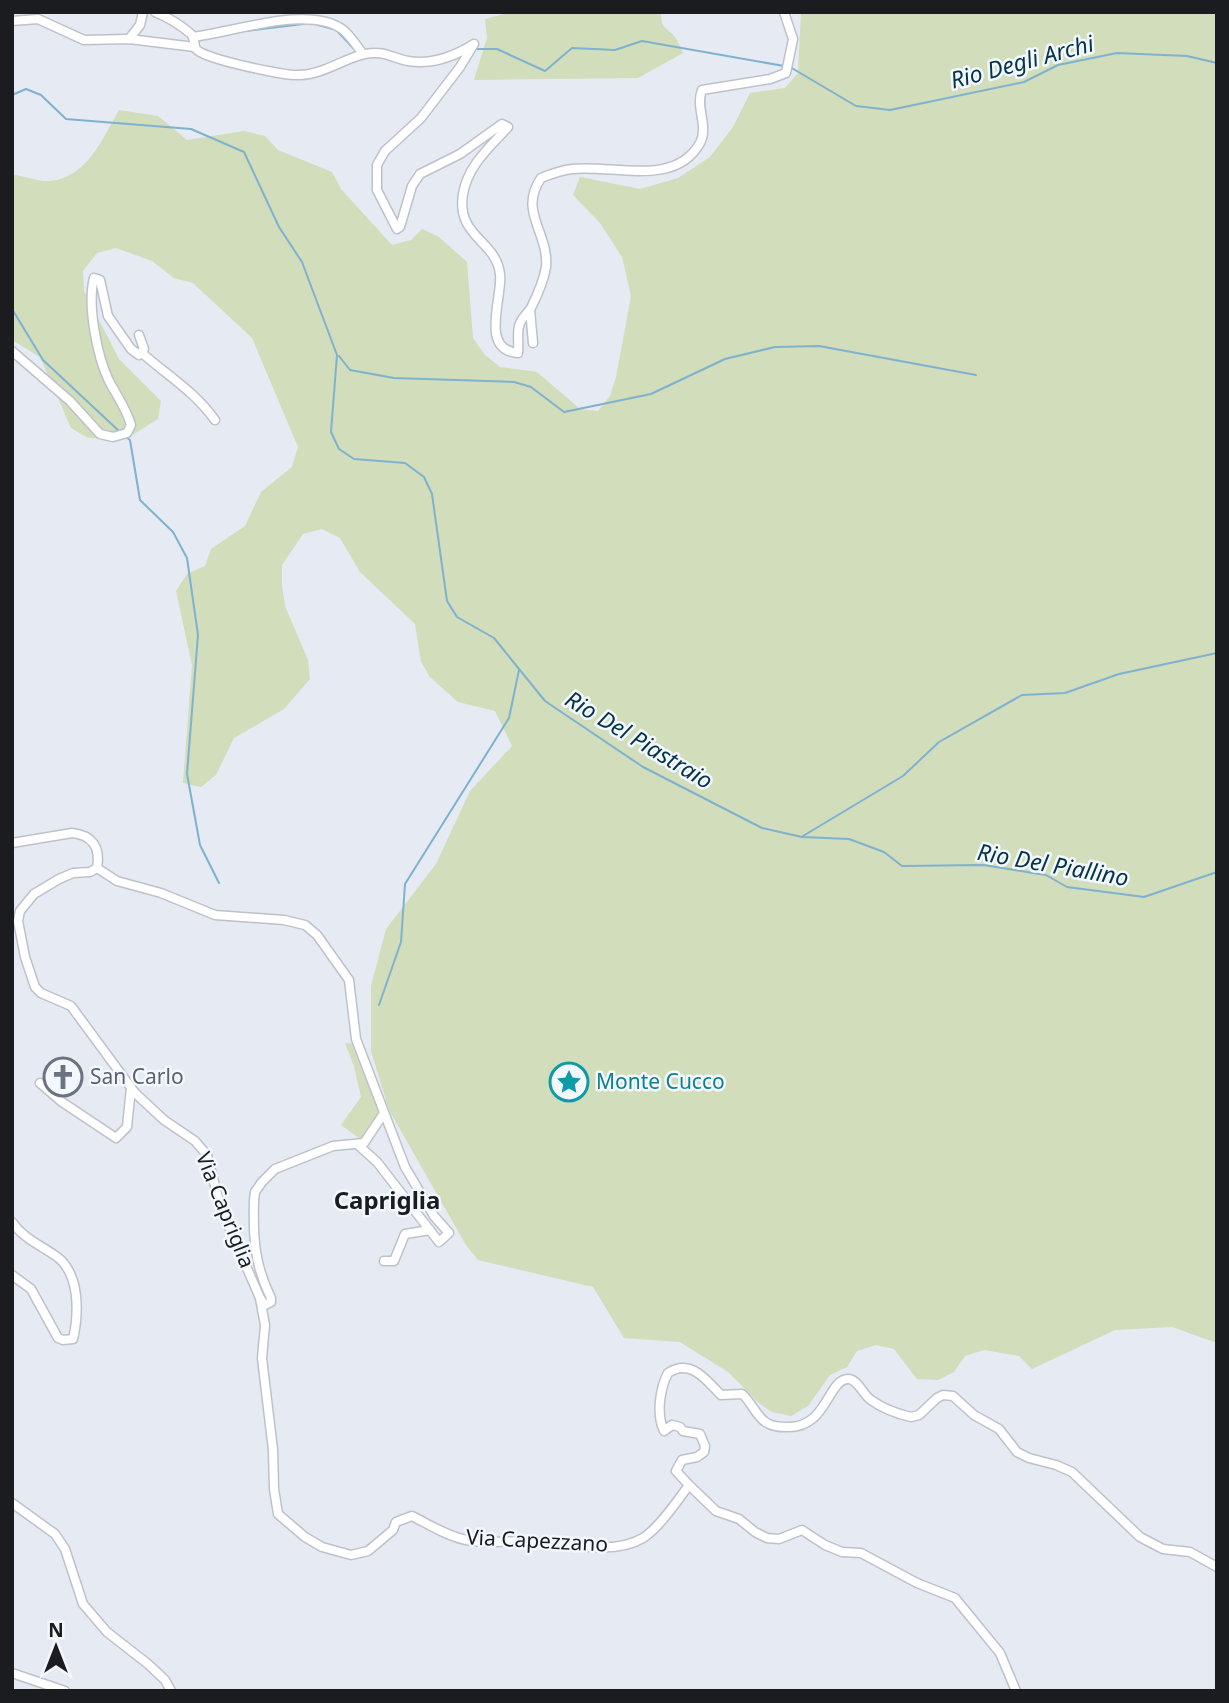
<svg xmlns="http://www.w3.org/2000/svg" width="1229" height="1703" font-family="'Noto Sans',sans-serif">
<style>
.green{fill:#d1ddbb}
.lines{fill:none;stroke-linecap:round;stroke-linejoin:round}
.stream{stroke:#7eb2cf;stroke-width:2}
.street-casing{stroke:#bdc2ca;stroke-width:11}
.street{stroke:#fff;stroke-width:8}
.labels{text-anchor:middle;stroke-width:5;stroke-linejoin:round;paint-order:stroke}
.worship-label{font-size:21px;fill:#5b616d;stroke:#f3f7fe;text-anchor:start}
.culture-label{font-size:21px;fill:#0d838f;stroke:#f3f7fe;text-anchor:start}
.street-label{font-size:21px;fill:#1a1c1f;stroke:#f3f7fe}
.water-label{font-size:23px;font-style:italic;fill:#053348;stroke:#f3f7fe}
.quarter-label{font-size:24px;font-weight:bold;fill:#1a1c1f;stroke:#f3f7fe}
</style>
<rect width="100%" height="100%" fill="#e5eaf3"/>
<!-- green -->
<g class="green">
<path d="M512,12h149c0,18 5,14 14,25 3,4 6,11 8,16l-45,25 -164,2 13,-42 -2,-19z"/>
<path d="M801,12h416v1331l-45,-16 -57,3 -83,39 -13,-13 -35,-6 -19,6 -11,16 -16,8 -21,-1 -23,-30 -18,-4 -19,6 -10,16 -17,8 -22,31 -17,10 -19,-4 -12,-8 -32,-32 -48,-30 -56,-4 -31,-51 -115,-27 -12,-15 -77,-135 -18,-59v-65l15,-57 50,-65 34,-73 42,-45 -17,-35 -37,-9 -28,-25 -9,-15 -6,-38 -55,-52 -20,-34 -18,-9 -19,5 -21,31v21l3,20 23,54 2,19 -26,30 -50,29 -18,37 -15,12 -18,-4 9,-118 -16,-74 11,-17 18,-8 6,-17 34,-23 16,-34 31,-25 6,-20 -46,-109 -59,-55 -19,-5 -22,-17 -36,-13 -19,5 -14,18 1,20 35,68 42,42 -3,18 -32,20 -38,-1 -17,-10 -31,-71 -28,-17v-166c11,2 27,8 38,7 37,-3 53,-43 69,-71l39,6 29,24 57,-9 21,5 13,14 54,22 9,17 51,56 19,-5 11,-11 17,8 28,25 6,76 12,17 15,12 37,5 43,37 18,2 12,-15 6,-19 15,-81 -9,-39 -22,-34 -27,-28 7,-18 60,12 38,-11 32,-21 23,-30 17,-34 35,-5 13,-15z"/>
<path d="M345,1043l12,1 24,67 -18,30 -22,-16 20,-28 -7,-31z"/>
</g>
<g class="lines">
<!-- stream -->
<g class="stream">
<path d="M12,12h1"/>
<path d="M125,12l15,1"/>
<path d="M246,31l65,-8 22,6"/>
<path d="M338,32l18,19"/>
<path d="M474,49h23l48,22 27,-23 43,2 27,-9 142,25"/>
<path d="M790,67l66,39 34,4 134,-28 34,-17 59,-12 70,3 30,7"/>
<path d="M12,95l14,-6 15,6 25,24 125,10 53,23 35,75 23,35 35,93 -6,77 8,17 15,10 51,4 19,14 8,17 15,107 10,16 37,21 51,63 98,66 119,61 40,9 47,2 35,13 18,14 81,-1 63,10 21,12 77,10 73,-25"/>
<path d="M12,309l31,51 77,72"/>
<path d="M339,356l11,14 44,8 120,4 17,5 33,25 87,-18 74,-35 50,-12 44,-1 157,29"/>
<path d="M127,438l3,2 10,60 33,32 14,26 11,77 -11,139 13,71 19,38"/>
<path d="M803,836l100,-60 36,-34 83,-47 43,-2 54,-19 98,-21"/>
<path d="M379,1005l22,-63 4,-58 104,-166 10,-48"/>
</g>
<defs>
<g id="street">
<path d="M155,12c12,5 27,14 36,22 5,5 2,11 5,15 7,10 90,27 104,26 28,-1 54,-24 77,-22 10,0 20,6 31,8 23,4 47,-5 66,-17l-14,23 -39,51 -36,33 -8,14v25l20,39 3,-2 12,-41 8,-12 40,-20 42,-30 6,3c-18,20 -40,38 -45,67 -7,43 33,46 37,80 3,23 -21,76 18,79 1,-9 -1,-19 1,-27 2,-8 8,-12 12,-18 6,-12 13,-29 15,-41 3,-35 -28,-55 -5,-89 10,-4 21,-8 31,-9 40,-5 103,19 128,-26 9,-16 -5,-36 2,-53l68,-11 16,-6 7,-34 -9,-27"/>
<path d="M12,21l26,-2 46,21 45,-1 66,8"/>
<path d="M193,37c41,-5 115,-32 149,-8 8,6 15,17 21,25"/>
<path d="M129,39l11,-14 3,-13"/>
<path d="M530,310l3,33"/>
<path d="M12,351l58,50 30,33 13,3 14,-4 4,-8c-5,-17 -14,-29 -22,-44 -12,-25 -22,-76 -15,-103l6,2 8,36 23,33 8,6 5,-6 -5,-14"/>
<path d="M142,353c26,23 52,38 73,67"/>
<path d="M12,843l60,-10c20,2 29,14 25,35"/>
<path d="M97,868l-7,4 -17,1 -14,6 -25,15 -14,17 -2,10 7,36 10,30 6,6 30,13 64,87 29,27 31,21 12,14 14,54 39,89 5,27 -3,33 11,92 1,39 4,25 27,23 17,10 29,8 17,-4 25,-21 3,-8 16,-6c18,9 35,20 54,24 20,4 40,1 60,1 35,1 85,16 117,-3 16,-10 35,-38 46,-53l27,26 23,8 16,13 12,6 12,1 23,-9 23,15 17,7 19,1 56,30 38,15 45,55 16,38"/>
<path d="M97,868l20,13 44,12 54,22 69,5 21,5 12,10 32,45 7,59 49,128 29,49 15,17 -10,9 -62,-80 -20,-18"/>
<path d="M40,1083l22,19 54,36 11,-11 4,-39"/>
<path d="M12,1222c11,16 28,23 44,34 24,17 23,57 17,83l-10,1 -5,-2 -27,-49 -19,-14"/>
<path d="M384,1261h10l11,-27 25,-4"/>
<path d="M260,1298l5,7 6,-3v-4c-17,-34 -18,-61 -17,-98l1,-8 7,-10 13,-13 58,-23 31,-3 20,-30"/>
<path d="M689,1485l-13,-14 6,-11 15,-3 7,-5 1,-6 -5,-12 -17,-3 -3,-4 -8,-2 -8,6c-8,-17 -4,-43 4,-58 23,-15 38,7 53,22l21,-1c10,8 14,23 25,29 6,4 14,4 21,4 39,1 40,-48 60,-48 10,0 15,16 23,21 11,8 27,14 40,17l8,-2 18,-17 6,-3 10,1 21,19 25,14 18,23 12,6 27,7 16,7 68,65 23,12 27,3 27,15"/>
<path d="M12,1503l43,31 10,15 18,55 24,28 41,32 17,16 6,11"/>
<path d="M12,1673l53,18"/>
</g>
</defs>
<!-- street casing -->
<use href="#street" class="street-casing"/>
<!-- street -->
<use href="#street" class="street"/>
</g>
<!-- icons -->
<defs>
<symbol id="church-ring" viewBox="-11 -11 22 22"><circle r="9.5" fill="#f3f7fe" stroke="#6b7280" stroke-width="1.5"/><path d="M-1.2-6h2.4v3.5h3.3v2.4h-3.3V6h-2.4V-.1h-3.3v-2.4h3.3Z" fill="#6b7280"/></symbol>
<symbol id="sight-ring" viewBox="-11 -11 22 22"><circle r="9.5" fill="#f3f7fe" stroke="#0f9aa8" stroke-width="1.5"/><path d="M0-6L1.8-2.2L6-1.7L2.9 1.2L3.7 5.4L0 3.3L-3.7 5.4L-2.9 1.2L-6-1.7L-1.8-2.2Z" fill="#0f9aa8"/></symbol>
</defs>
<g fill-rule="evenodd">
<use href="#church-ring" x="41" y="1055" width="44" height="44"/>
<use href="#sight-ring" x="547" y="1060" width="44" height="44"/>
</g>
<g class="labels">
<!-- worship labels -->
<g class="worship-label">
<text x="90" y="1084">San Carlo</text>
</g>
<!-- culture labels -->
<g class="culture-label">
<text x="596" y="1089">Monte Cucco</text>
</g>
<!-- street labels -->
<g class="street-label">
<text transform="translate(225 1210) rotate(68)" y="7">Via Capriglia</text>
<text transform="translate(537 1541) rotate(3)" y="7">Via Capezzano</text>
</g>
<!-- water labels -->
<g class="water-label">
<text transform="translate(1022 62) rotate(-15)" y="8">Rio Degli Archi</text>
<text transform="translate(639 740) rotate(31)" y="8">Rio Del Piastraio</text>
<text transform="translate(1053 865) rotate(10)" y="8">Rio Del Piallino</text>
</g>
<!-- quarter labels -->
<g class="quarter-label">
<text x="387" y="1209">Capriglia</text>
</g>
</g>
<!-- border -->
<rect width="1229" height="1703" fill="none" stroke="#1a1c1f" stroke-width="28"/>
<!-- north arrow -->
<g transform="translate(56 1647)" stroke="#f3f7fe" stroke-width="5" paint-order="stroke">
<path d="M0-5L12 26L0 18L-12 26Z" fill="#1a1c1f"/>
<text y="-10" font-size="19" font-weight="bold" text-anchor="middle" fill="#1a1c1f">N</text>
</g>
</svg>
